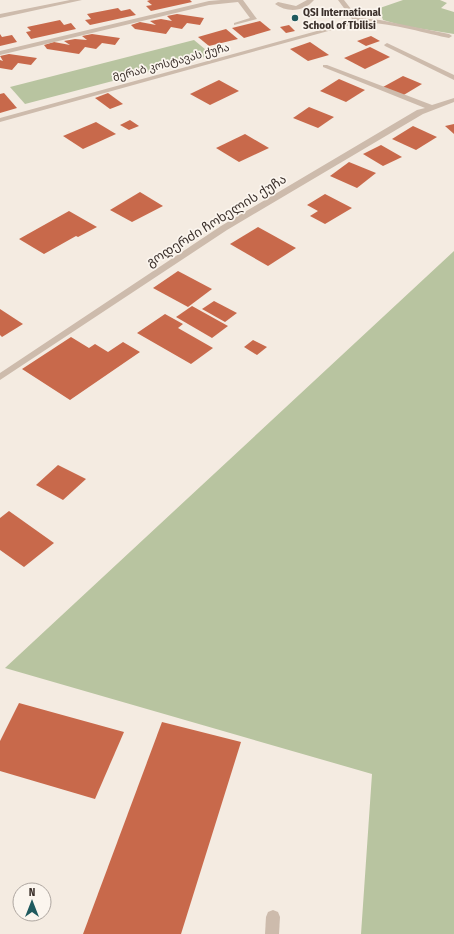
<svg xmlns="http://www.w3.org/2000/svg" width="454" height="934" font-family="'Fira Sans Condensed','Noto Sans Georgian',sans-serif">
<style>
.green{fill:#b8c4a0}
.building{fill:#c8694b}
.lines{fill:none;stroke-linecap:round;stroke-linejoin:round}
.minor{fill:#cdbbac;fill-rule:evenodd}
.poi-dot{fill:#1f5a5e;stroke:#fbf5ee;stroke-width:1.5}
.labels{text-anchor:middle;stroke-width:3.5;stroke-linejoin:round;paint-order:stroke}
.far-poi-label{font-size:11px;font-weight:bold;fill:#3b302b;stroke:#fbf5ee;text-anchor:start}
.far-street-label{font-size:11px;fill:#3b302b;stroke:#fbf5ee}
.street-label{font-size:13px;fill:#3b302b;stroke:#fbf5ee}
</style>
<rect width="100%" height="100%" fill="#f4ebe1"/>
<!-- green -->
<g class="green">
<path d="M403,0h37l7,3 -6,5 13,4v22l-50,-8 -21,-6 -2,-6 -7,-4z"/>
<path d="M194,40l18,15 -187,49 -15,-17z"/>
<path d="M454,251v683h-93l11,-160 -367,-106z"/>
</g>
<!-- building -->
<g class="building">
<path d="M150,0h40l2,2 -41,9 -5,-5 6,-1 -5,-4z"/>
<path d="M118,8l3,3 9,-2 6,6 -46,10 -5,-5 6,-1 -4,-5z"/>
<path d="M177,14l27,4 -4,7 -13,-2 -5,6 -11,-2 -5,7 -31,-5 -4,-4 9,-3 16,3 -6,-4 11,-2 11,2 -5,-5z"/>
<path d="M60,20l4,5 7,-2 5,6 -45,10 -5,-7 5,-1 -4,-4z"/>
<path d="M260,21l11,9 -27,8 -12,-10z"/>
<path d="M289,25l6,6 -9,2 -6,-6z"/>
<path d="M226,29l12,10 -29,7 -11,-9z"/>
<path d="M0,34l2,3 10,-2 5,7 -17,4z"/>
<path d="M92,34l28,4 -5,7 -13,-2 -6,6 -11,-2 -6,7 -32,-5 -3,-4 10,-3 16,3 -6,-4 11,-2 12,1 -5,-4z"/>
<path d="M371,36l9,5 -14,5 -9,-5z"/>
<path d="M310,42l19,13 -21,6 -18,-12z"/>
<path d="M370,47l20,10 -25,12 -21,-11z"/>
<path d="M9,54l28,4 -6,7 -13,-2 -6,7 -12,-2v-8l3,1 -3,-5z"/>
<path d="M403,76l19,8 -20,12 -19,-9z"/>
<path d="M339,79l26,11 -19,12 -26,-11z"/>
<path d="M219,80l20,11 -29,14 -20,-11z"/>
<path d="M4,93l13,15 -17,5v-19z"/>
<path d="M108,93l15,11 -13,5 -15,-11z"/>
<path d="M309,107l25,10 -16,11 -25,-10z"/>
<path d="M130,120l9,6 -10,4 -9,-5z"/>
<path d="M96,122l20,12 -33,15 -20,-13z"/>
<path d="M454,124v10l-9,-8z"/>
<path d="M413,126l24,11 -21,13 -24,-11z"/>
<path d="M245,134l24,14 -30,14 -23,-14z"/>
<path d="M381,145l21,12 -19,9 -20,-12z"/>
<path d="M349,162l27,11 -19,15 -27,-12z"/>
<path d="M140,192l23,14 -31,16 -22,-12z"/>
<path d="M325,194l27,14 -27,16 -15,-8 8,-5 -11,-6z"/>
<path d="M69,211l28,16 -19,10 -2,-1 -32,18 -25,-15z"/>
<path d="M258,227l38,21 -28,18 -38,-22z"/>
<path d="M178,271l34,18 -24,18 -35,-19z"/>
<path d="M214,301l23,12 -12,9 -23,-13z"/>
<path d="M192,306l36,20 -16,12 -36,-21z"/>
<path d="M0,309l23,15 -21,13 -2,-2z"/>
<path d="M165,314l18,10 -5,4 35,20 -22,16 -54,-31z"/>
<path d="M71,337l18,11 6,-4 13,8 15,-10 17,10 -70,48 -48,-31z"/>
<path d="M253,340l14,7 -10,8 -13,-8z"/>
<path d="M58,465l28,14 -23,21 -27,-15z"/>
<path d="M9,511l45,32 -30,24 -24,-17v-32z"/>
<path d="M19,703l105,29 -29,67 -95,-28v-30z"/>
<path d="M162,722l79,20 -60,192h-98z"/>
</g>
<g class="lines">
<!-- minor -->
<g class="minor">
<path d="M70,0h12l-82,18v-4z"/>
<path d="M221,0h22l14,19 -23,6v-2l16,-5 -12,-16 -29,3 -209,50v-4l209,-50z"/>
<path d="M307,0h7c-10,12 -27,13 -39,4l3,-2 18,4z"/>
<path d="M338,0h6l14,18 22,2 69,14 3,2 -3,2c-22,-4 -81,-22 -99,-13l-350,97v-4l346,-95 6,-4z"/>
<path d="M387,43l67,32v5l-69,-34 -1,-1z"/>
<path d="M323,65h4l105,40 22,-7v4l-31,12 -196,116 -227,150v-7l221,-147 196,-116 8,-2 -102,-41z"/>
<path d="M273,910l5,2 2,5 -1,17h-14l1,-17 2,-5z"/>
</g>
</g>
<!-- markers -->
<circle class="poi-dot" cx="295" cy="18" r="4"/>
<g class="labels">
<!-- far-poi labels -->
<g class="far-poi-label">
<text x="303" y="16">QSI International<tspan x="303" dy="13">School of Tbilisi</tspan></text>
</g>
<!-- far-street labels -->
<g class="far-street-label">
<text transform="translate(171 62) rotate(-15)" y="4">მერაბ კოსტავას ქუჩა</text>
</g>
<!-- street labels -->
<g class="street-label">
<text transform="translate(216 220) rotate(-32)" y="5">გოდერძი ჩოხელის ქუჩა</text>
</g>
</g>
<!-- north arrow -->
<g transform="translate(32 902)"><circle r="19" fill="#fbf5ee" stroke="#aea6a0"/>
<path d="M0-3L7 15L0 10L-7 15Z" fill="#1f5a5e"/>
<text y="-6" font-size="11" font-weight="bold" text-anchor="middle" fill="#3b302b">N</text>
</g>
</svg>
